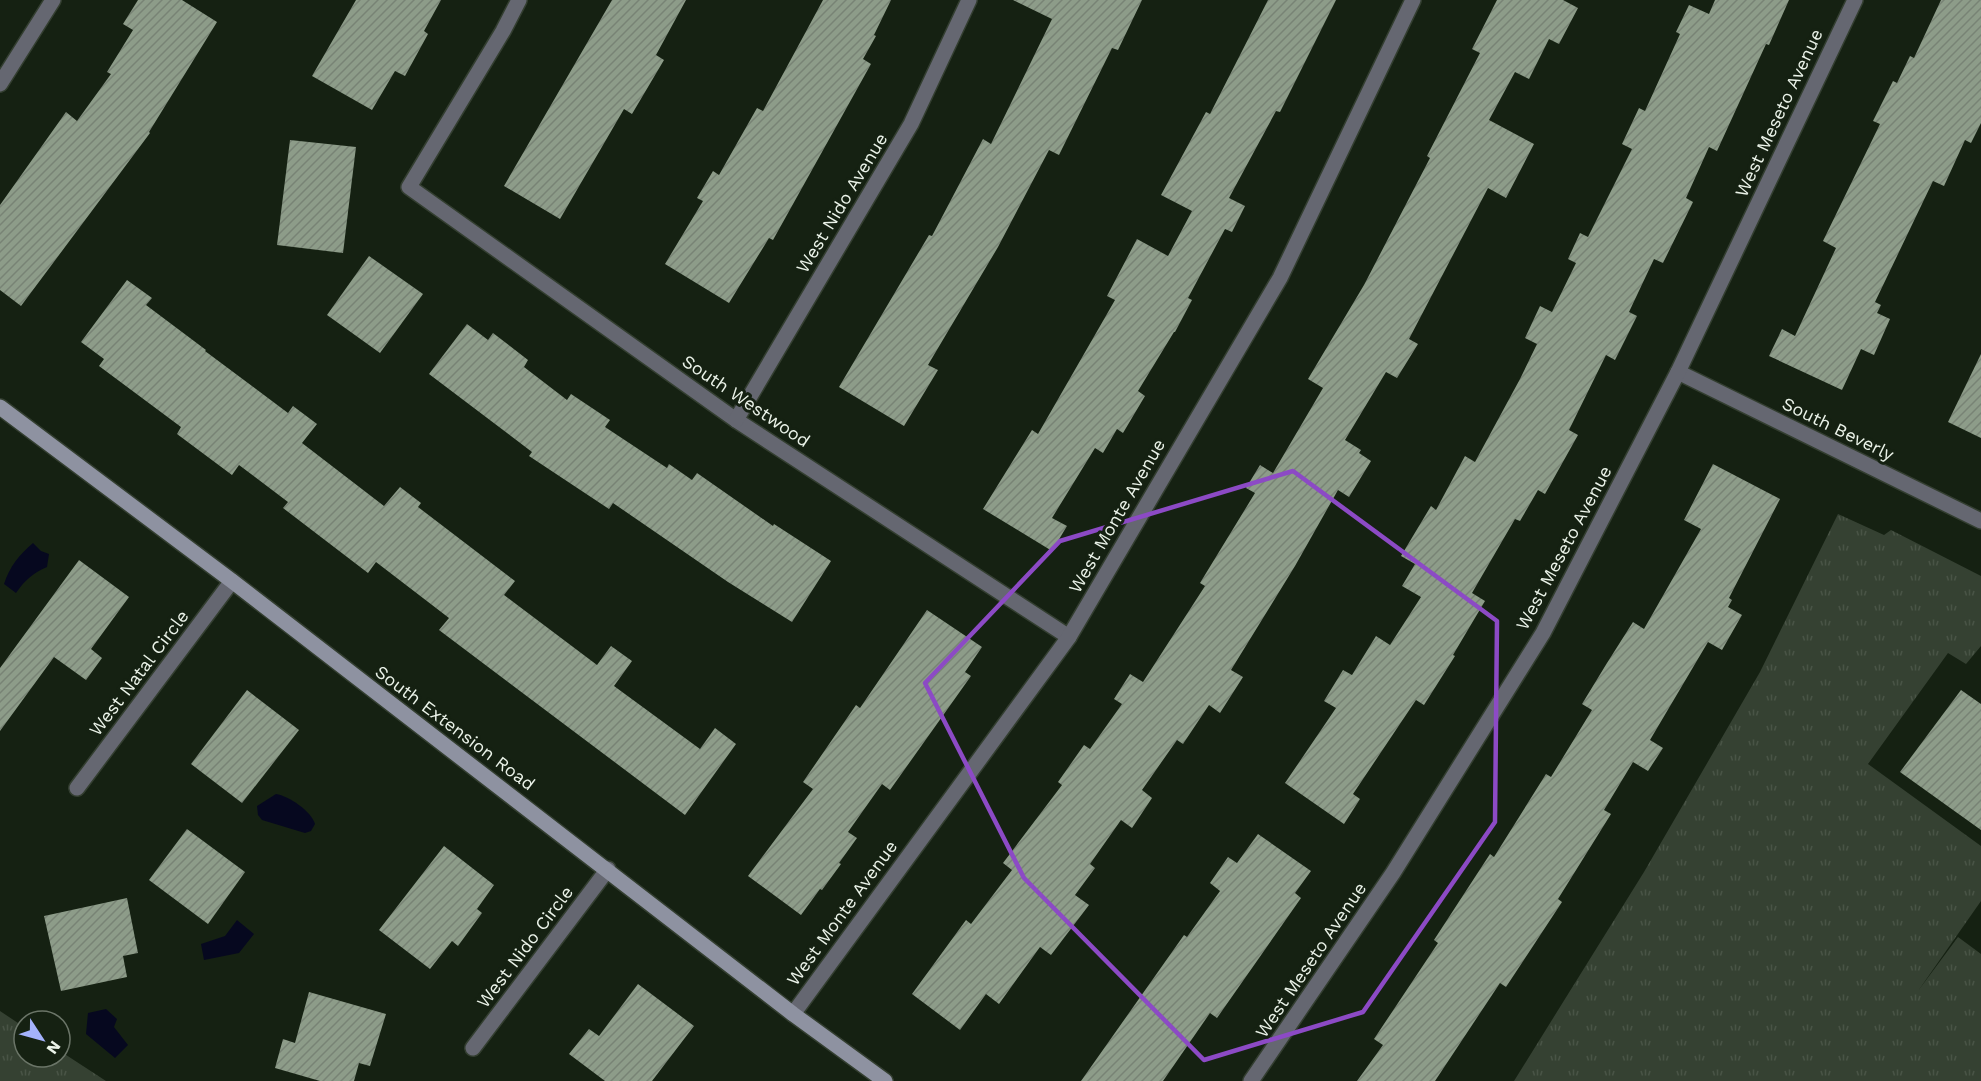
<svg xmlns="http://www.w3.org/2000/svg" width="1981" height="1081" font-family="'Work Sans',sans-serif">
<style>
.park{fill:url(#park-tufts)}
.water{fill:#06081f}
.building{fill:url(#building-hatch)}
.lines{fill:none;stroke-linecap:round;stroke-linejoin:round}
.street-casing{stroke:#333e30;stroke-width:18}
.secondary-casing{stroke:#333e30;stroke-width:18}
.street{stroke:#656771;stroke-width:15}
.secondary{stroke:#8e92a1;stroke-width:15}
.marked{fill:none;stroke:#8c4ac5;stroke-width:4.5;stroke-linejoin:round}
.labels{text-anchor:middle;stroke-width:6;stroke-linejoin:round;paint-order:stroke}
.street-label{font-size:18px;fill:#ebf3e9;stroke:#152112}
</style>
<defs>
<pattern id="park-tufts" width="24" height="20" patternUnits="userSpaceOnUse" patternTransform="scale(1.5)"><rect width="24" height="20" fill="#354132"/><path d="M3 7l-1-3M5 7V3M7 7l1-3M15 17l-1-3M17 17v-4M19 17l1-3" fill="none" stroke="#495446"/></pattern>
<pattern id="building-hatch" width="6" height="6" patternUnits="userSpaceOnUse" patternTransform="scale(1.5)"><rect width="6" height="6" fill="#8d9c89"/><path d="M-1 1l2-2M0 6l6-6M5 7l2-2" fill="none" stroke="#788375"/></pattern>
</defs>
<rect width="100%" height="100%" fill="#152112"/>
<!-- park -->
<g class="park">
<path d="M1838,514l46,21 7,-5 90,46v70l-15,18 -18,-11 -80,111 113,82v55l-63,90 40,-54 23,17v127h-467l130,-209 116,-200z"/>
<path d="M0,1011l24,16v30h36v-6l46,30h-106z"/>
</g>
<!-- water -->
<g class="water">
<path d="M33,543l8,8 8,3 -2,13c-14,6 -22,13 -31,26l-12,-9c6,-18 15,-29 29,-41z"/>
<path d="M276,794c13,2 35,17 39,30l-4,7 -6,2 -43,-13 -4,-5 -1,-9z"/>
<path d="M237,920l17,14 -15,19 -35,7 -3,-16 24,-8z"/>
<path d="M106,1009l11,10 -3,8 14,18 -13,13 -29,-24 2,-21z"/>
</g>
<!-- building -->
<g class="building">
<path d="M138,0h44l35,22 -68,110 1,1 -129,173 -21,-16v-85l66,-93 11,9 34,-47 -4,-2 26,-42 -10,-6z"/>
<path d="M356,0h85l-17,31 4,3 -23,42 -10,-5 -23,39 -60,-34z"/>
<path d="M612,0h74l-30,55 8,5 -32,54 -8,-5 -64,110 -56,-33z"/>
<path d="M823,0h68l-17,35 2,1 -13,23 8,5 -98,176 -4,-2 -40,65 -64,-39 38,-63 -6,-3 16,-27 6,4 38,-67 6,3z"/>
<path d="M1013,0h129l-24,50 -6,-2 -53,107 -10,-5 -51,97 -70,118 10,5 -34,56 -65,-39 90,-152 3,1 51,-97 8,5 61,-125z"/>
<path d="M1268,0h68l-56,112 -4,-1 -47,87 16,8 -13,26 -7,-3 -37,69 4,2 -17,32h-1l-36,59 7,5 -22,37 -6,-4 -14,24 -8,-5 -43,70 15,8 -15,25 -69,-42 49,-79 6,4 77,-134 -8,-4 30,-57 31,17 24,-45 -31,-16 45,-83 4,2z"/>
<path d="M1497,0h66l15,8 -19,36 -10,-5 -20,40 -14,-7 -26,48 45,24 -28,54 -18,-10 -79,151 9,5 -21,34 -11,-6 -41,68 16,10 -2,3 12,8 -22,36 -11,-7 -43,76 -64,104 12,7 -23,36 -11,-8 -26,39 -6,-4 -35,50 10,8 -20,30 -11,-8 -31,44 5,4 -20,27 14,10 -38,50 -11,-8 -41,57 -13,-10 -26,36 -48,-36 54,-74 5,4 41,-54 -9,-7 59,-78 -4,-3 26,-37 6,4 32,-45 -8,-5 16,-25 13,8 62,-96 -5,-3 55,-90 -9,-5 14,-23 13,8 50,-85 -15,-9 56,-94 66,-127 -3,-2 53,-103 -8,-4z"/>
<path d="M1715,0h74l-20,45 -3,-1 -49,107 -8,-4 -23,51 7,4 -30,61 -9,-4 -25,53 8,4 -22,44 -9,-5 -37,75 9,5 -33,59 -7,-4 -18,31 -5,-2 -43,74 13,8 -32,54 2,1 -31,49 -8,-5 -63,94 7,5 -16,25 -59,-41 51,-75 -12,-7 19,-31 9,5 24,-39 14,9 31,-48 -19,-11 13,-22 -14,-8 30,-50 5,4 29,-54 10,6 45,-83 17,-35 -12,-6 15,-32 12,6 24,-49 -8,-4 12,-26 8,4 44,-88 -10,-5 17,-36 6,3 35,-77 -4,-2 13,-27 20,9z"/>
<path d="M1941,0h40v123l-10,20 -6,-3 -21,46 -11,-5 -58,121 6,3 -4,8 13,6 -16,36 -13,-6 -19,41 -73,-34 13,-27 13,7 41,-88 -13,-7 57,-117 -7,-3 20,-40 4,2 13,-27 4,2z"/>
<path d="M290,140l66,7 -13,106 -66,-8z"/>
<path d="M369,256l54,38 -43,59 -53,-38z"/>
<path d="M127,280l25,18 -6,7 60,45 -1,1 83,62 5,-7 24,18 -15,19 82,63 16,-19 21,16 -3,4 97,74 -11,14 93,70 14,-19 21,15 -18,25 86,63 15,-21 21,16 -51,71 -246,-185 10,-12 -73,-56 -8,11 -85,-65 5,-6 -49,-37 -7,10 -55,-41 4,-7 -82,-61 5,-7 -23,-17z"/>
<path d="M467,324l21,16 5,-7 35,27 -4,7 43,33 4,-6 39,26 -5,7 62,41 2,-4 23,16 5,-7 76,53 1,-2 57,37 -39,61 -64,-40 -115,-79 -4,6 -80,-53 3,-4 -103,-78z"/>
<path d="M1981,354v84l-33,-16z"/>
<path d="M1713,464l67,35 -51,99 3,2 -4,7 14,8 -20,35 -14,-8 -58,98 13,8 -15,23 -15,-9 -29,48 7,4 -53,85 4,3 -56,85 -6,-4 -65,98h-78l26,-36 -9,-6 64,-96 -4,-3 56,-86 4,3 52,-83 5,3 41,-67 -10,-6 25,-41 26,-41 11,7 57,-100 -17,-9z"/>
<path d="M79,560l50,37 -38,52 11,9 -16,22 -32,-23 -54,74v-63z"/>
<path d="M927,610l55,37 -17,25 6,4 -81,114 -8,-6 -34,48 9,6 -18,25 2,1 -19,26 -2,-1 -19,26 -53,-39 65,-87 -10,-7 53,-77 4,3z"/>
<path d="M247,690l52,40 -57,73 -51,-39z"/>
<path d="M1961,690l20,14v126l-81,-58z"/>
<path d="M187,829l58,43 -37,52 -59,-44z"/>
<path d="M1258,834l53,37 -16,22 6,5 -84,120 -7,-5 -47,68h-82l103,-146 3,2 33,-46 -10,-8 18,-26 9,6z"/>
<path d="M444,846l50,39 -17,24 5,4 -24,33 -6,-5 -22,28 -51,-39z"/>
<path d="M127,898l11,55 -15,3 4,21 -66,14 -17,-75z"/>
<path d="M638,984l56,42 -42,55h-47l-36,-27 20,-25 10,7z"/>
<path d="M309,992l77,22 -16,52 -11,-3 -5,18h-34l-45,-13 8,-29 12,4z"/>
</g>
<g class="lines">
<defs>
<g id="street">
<path d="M519,0l-16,31 -94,156 327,233 333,217"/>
<path d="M0,84l53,-84"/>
<path d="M1678,372l303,149"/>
<path d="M736,420l175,-296 58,-124"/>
<path d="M77,788l155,-207"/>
<path d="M793,1014l276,-377 211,-359 133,-278"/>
<path d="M473,1048l135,-179"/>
<path d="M1251,1081l142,-208 150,-240 135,-261 177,-372"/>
</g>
<path id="secondary" d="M0,407l232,174 561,433 92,67"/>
</defs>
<!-- street casing -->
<use href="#street" class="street-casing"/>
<!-- secondary casing -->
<use href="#secondary" class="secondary-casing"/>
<!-- street -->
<use href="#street" class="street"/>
<!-- secondary -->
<use href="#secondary" class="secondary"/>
</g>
<!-- marked area -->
<path class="marked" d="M1293,471l204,150 -2,201 -132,190 -159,48 -180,-182 -99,-195 135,-142z"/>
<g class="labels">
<!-- street labels -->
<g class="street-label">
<text transform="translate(1779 113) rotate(-65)" y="6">West Meseto Avenue</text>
<text transform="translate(842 203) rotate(-59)" y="6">West Nido Avenue</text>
<text transform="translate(746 401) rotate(34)" y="6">South Westwood</text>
<text transform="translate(1838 429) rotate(26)" y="6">South Beverly</text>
<text transform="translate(1117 516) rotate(-60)" y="6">West Monte Avenue</text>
<text transform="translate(1564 548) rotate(-62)" y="6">West Meseto Avenue</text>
<text transform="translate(139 673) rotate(-53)" y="6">West Natal Circle</text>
<text transform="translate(455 728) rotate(37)" y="6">South Extension Road</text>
<text transform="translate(842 913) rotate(-54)" y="6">West Monte Avenue</text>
<text transform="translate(525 947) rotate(-53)" y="6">West Nido Circle</text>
<text transform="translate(1311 960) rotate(-56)" y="6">West Meseto Avenue</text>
</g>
</g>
<!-- north arrow -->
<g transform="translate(42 1039) rotate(126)"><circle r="28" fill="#152112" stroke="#6b7568" stroke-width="1.5"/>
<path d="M0-4.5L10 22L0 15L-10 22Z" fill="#a4b2fc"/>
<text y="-9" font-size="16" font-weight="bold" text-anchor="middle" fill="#ebf3e9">N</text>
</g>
</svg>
